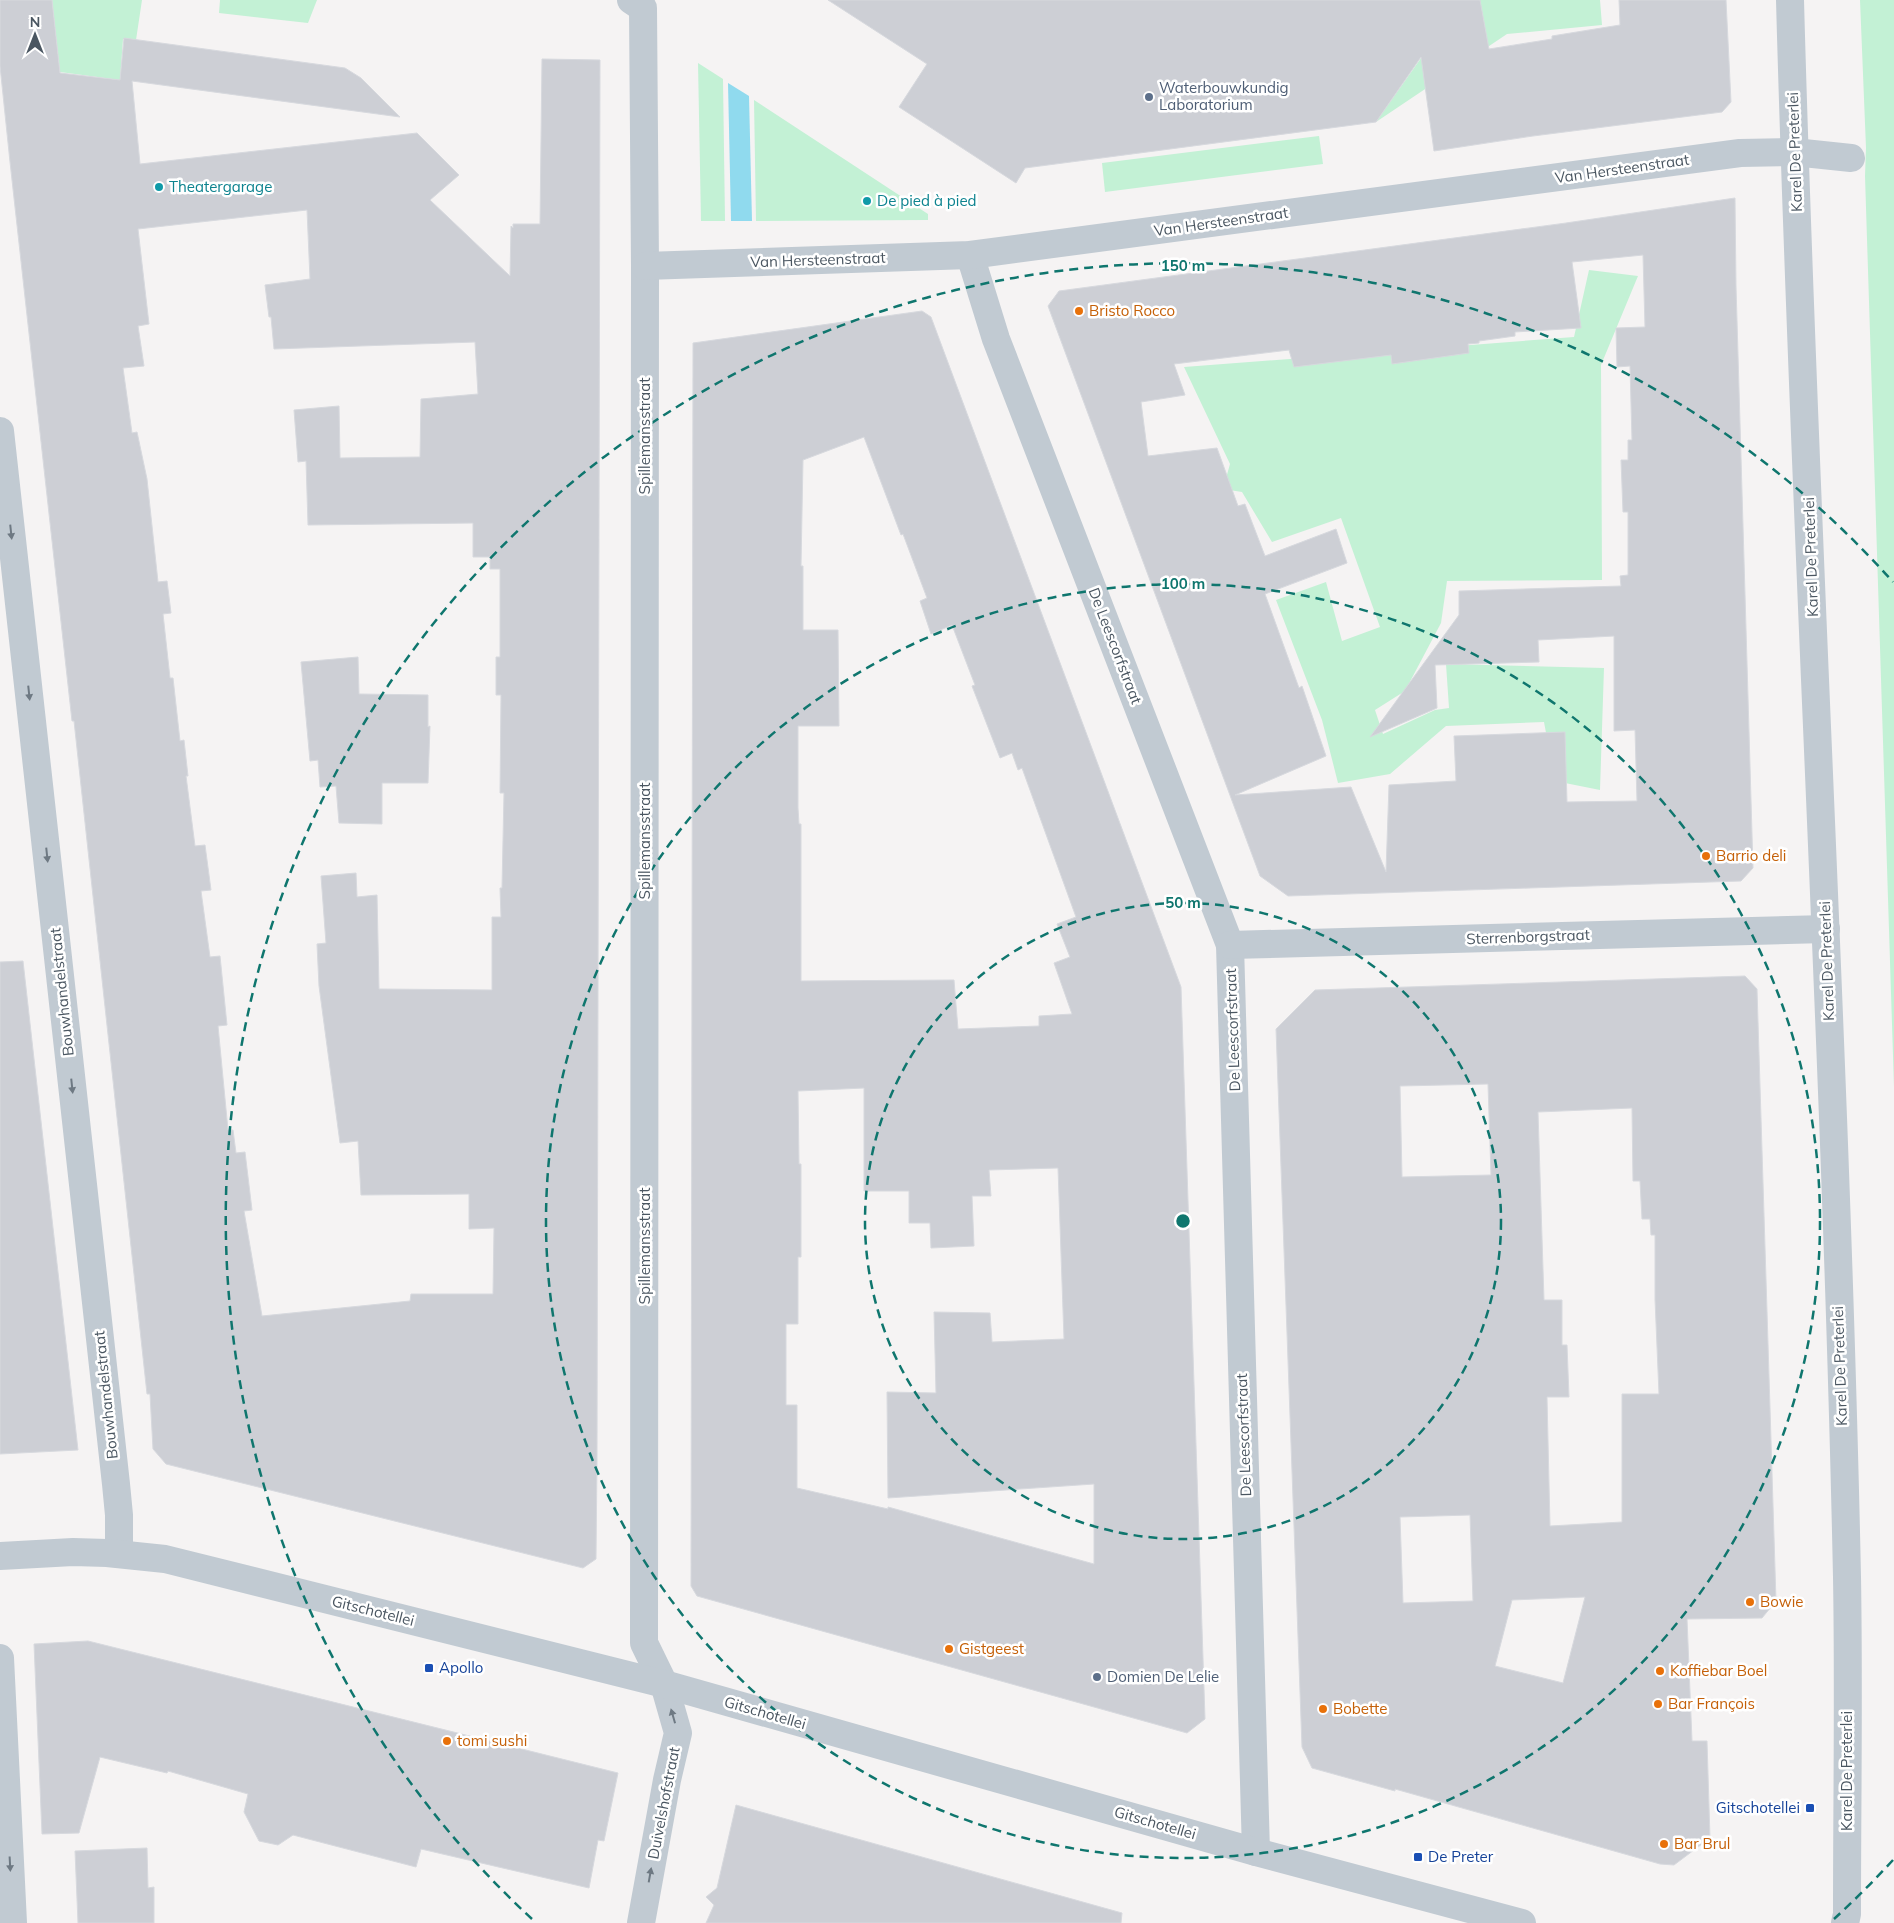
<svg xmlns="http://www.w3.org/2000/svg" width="1894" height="1923" font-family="Mulish,sans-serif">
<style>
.green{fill:#c3f1d5}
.water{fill:#90daee}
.building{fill:#cdcfd5;stroke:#d7d9de;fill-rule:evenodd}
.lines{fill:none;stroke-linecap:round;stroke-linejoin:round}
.minor{stroke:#c1cad2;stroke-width:28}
.tertiary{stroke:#c1cad2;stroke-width:28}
.oneway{fill:#6e7983}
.ring{fill:none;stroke:#0f766e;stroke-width:2.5;stroke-dasharray:9 6}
.service-dot{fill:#5c6f8a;stroke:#fff;stroke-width:2}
.culture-dot{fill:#0f9aa8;stroke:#fff;stroke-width:2}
.food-dot{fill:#e8710a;stroke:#fff;stroke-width:2}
.transit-dot{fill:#1a4fb4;stroke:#fff;stroke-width:2}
.labels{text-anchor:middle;stroke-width:5;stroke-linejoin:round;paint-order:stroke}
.service-label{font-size:15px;fill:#4e5e75;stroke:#fff;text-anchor:start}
.street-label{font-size:15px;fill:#4a5661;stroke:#fff}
.culture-label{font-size:15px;fill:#0d838f;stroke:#fff;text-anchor:start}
.food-label{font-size:15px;fill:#c56008;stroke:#fff;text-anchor:start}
.transit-label{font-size:15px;fill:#164399;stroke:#fff;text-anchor:start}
.centre{fill:#0f766e;stroke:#fff;stroke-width:2.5}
.ring-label{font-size:15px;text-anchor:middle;font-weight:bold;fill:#0f766e;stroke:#fff;stroke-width:5;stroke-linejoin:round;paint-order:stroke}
</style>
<rect width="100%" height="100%" fill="#f5f3f3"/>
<!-- green -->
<g class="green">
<path d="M52,0h90l-6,40 -13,-1 -3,41 -60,-8z"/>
<path d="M220,0h97l-9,23 -89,-10z"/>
<path d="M1462,0h138l2,25 -95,9 -131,88z"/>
<path d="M1860,0h34v1087l-29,-911 1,-28z"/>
<path d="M698,63l25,16 2,142h-24z"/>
<path d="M754,100l174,114v6l-172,1z"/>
<path d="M1319,136l4,28 -218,28 -3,-29z"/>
<path d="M1589,270l49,6 -37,89 1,215 -155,1 -6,42 -36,68 -30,19 8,24 52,-24 14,-2 -3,-44 158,4 -4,122 -45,-9 -11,-59 -98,4 -56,48 -52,9 -16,-63 -46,-120 50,-18 16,59 38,-14 -39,-109 -69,24 -30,-50 -19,-3 7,-25 -46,-97 390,-30z"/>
</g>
<!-- water -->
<path class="water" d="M728,83l21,13 3,125h-21z"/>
<!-- building -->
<g class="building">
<path d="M0,0h52l8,73 60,7 4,-42 221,30 16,10 39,39 -268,-36 8,83 277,-31 42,42 -29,25 80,76 1,-50 2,2v-4h27l2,-165 58,1 -3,1400 -1,99 -13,9 -417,-104 -13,-15 -3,-55h-3l-73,-673h-2l-62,-559 -10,-96zM307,210l3,69 -45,6 4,32h2l3,32 201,-7 3,52 -57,5 -1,58 -80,1 -1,-52 -45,4 4,52 8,-1 2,64 165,-2v34h17v12h10v88h-4v38h5l-1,98h4l-2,95h-2l1,29h-9v73l-113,-1 -2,-94 -20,2 -1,-24 -35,3 5,67 -9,1 2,42 21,157 18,-2 3,54 108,-1v35l25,-1 -1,66h-82l-1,7 -148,15 -18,-105 8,-1 -7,-58 -9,1 -3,-23h-5l-10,-104 9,-1 -7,-69 -10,1 -9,-66 10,-1 -6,-45 -10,1 -9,-70h2l-4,-36 -4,1 -7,-63h-3l-7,-64 8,-1 -4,-32 -9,1 -11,-103 -10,-47 -5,1 -9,-65 21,-2 -6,-40 11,-2 -11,-95z"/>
<path d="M828,0h652l9,49 63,-10v-3l68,-11 -1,-25h107l5,102 -9,10 -189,24 -99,15 -13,-94 -45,65 -351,46 -9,15 -117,-76 28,-43z"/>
<path d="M1735,198l1,88 17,582 -12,13 -453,15 -28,-20 -212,-570 11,-15 507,-68zM1643,255l2,72 -29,1 1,39 13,-1 2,74h-4v20h-7l2,52h5v63l-8,1 1,10 -162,5v24l-89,122 67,-29 -2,-43 104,-3 -1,-22 76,-4v95l21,-1 2,71 -70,1 -2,-70 -111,4 2,45 -67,4 -3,87 -35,-85 -116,8 91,-39 -24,-70 -3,2 -34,-94 82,-31 -11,-34 -71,27 -20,-52 -7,2 -21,-58 -69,8 -7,-54 44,-7 -11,-31 115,-14 5,17 97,-12 1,9 77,-11 -1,-9 11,-1v-2l36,-5v-4l66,-4 -9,-66z"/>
<path d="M922,311l9,6 250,670 24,732 -18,14 -490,-137 -6,-10 2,-1243zM864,437l37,98 2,-1 24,64 -7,3 11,33 21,-9 23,60 -3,1 28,72 12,-5 6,17 4,-2 54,149 -19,7 13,33 -16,6 18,51 -33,2v10l-81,3 -4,-49 -153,1v-157h-2l-1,-16v-82h41l-1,-96h-35v-64h-2l2,-106zM864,1088v103h45v32h21l1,25 43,-2 -2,-50h19l-2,-26 69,-2 6,171 -72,3 -2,-29 -56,-1 2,81 -49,-1 1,106 206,-14v80l-206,-57v2l-91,-21v-83h-11v-81h12v-67h3v-93h-2l-1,-73z"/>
<path d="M358,657l1,37 69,1v32l2,-1 -2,57h-46v41l-43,-1 -3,-37 -16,1 -2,-27 -8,1 -9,-99z"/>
<path d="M23,961l55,489 -78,4v-492z"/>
<path d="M1745,976l12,13 19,612 -14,17 -75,1 5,122h15l3,97 -36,27 -14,-1 -265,-75v2l-83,-23 -10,-21 -26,-718 39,-39zM1488,1084l3,91 -89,2 -2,-91zM1632,1108l1,73h7l2,38h8l1,16h4v64l4,95h-37v128l-72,4 -3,-129h22l-2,-52h-5v-45h-18l-6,-188zM1470,1515l3,86 -70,2 -3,-86zM1585,1597l-22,86 -68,-17 17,-66z"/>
<path d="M88,1641l530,132 -14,68 -6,-1 -9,48 -168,-39 -5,18 -123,-32 -15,10 -19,-4 -15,-29 4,-18 -80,-23 -1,2 -67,-16 -21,76 -37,1 -8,-190z"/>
<path d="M736,1805l386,108 -1,10h-415l8,-18 -8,-8 11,-9z"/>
<path d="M147,1848l1,40 6,-1v36h-76l-3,-72z"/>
</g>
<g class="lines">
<!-- minor -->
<g class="minor">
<path d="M631,0l12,8 2,258 -1,1377 20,41 14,49 -11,47 -26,143"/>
<path d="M1790,0c14,526 46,1051 57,1577 2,113 0,225 0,337l-2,9"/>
<path d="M970,255l26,84 234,606 26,907"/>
<path d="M645,266l325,-11 770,-102 54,-1 57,6"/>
<path d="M0,431l116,1053 3,31v39"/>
<path d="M1230,945l596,-16"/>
<path d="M0,1658l13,265"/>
</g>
<!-- tertiary -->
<path class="tertiary" d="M0,1556l73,-4 34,1 58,6 499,125 592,168 266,71"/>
</g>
<!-- one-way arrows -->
<defs><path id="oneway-solid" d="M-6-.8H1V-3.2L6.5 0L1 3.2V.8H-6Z" transform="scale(1.25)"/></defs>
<g class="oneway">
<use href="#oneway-solid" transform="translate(11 532) rotate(84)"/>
<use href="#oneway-solid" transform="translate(29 693) rotate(84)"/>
<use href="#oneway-solid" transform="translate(47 855) rotate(84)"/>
<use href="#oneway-solid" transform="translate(72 1086) rotate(84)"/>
<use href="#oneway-solid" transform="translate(673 1716) rotate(-106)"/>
<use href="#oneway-solid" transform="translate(10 1864) rotate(87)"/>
<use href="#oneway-solid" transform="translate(650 1875) rotate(-80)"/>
</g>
<!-- distance rings -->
<g class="ring">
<circle cx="1183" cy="1221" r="318"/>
<circle cx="1183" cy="1221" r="637"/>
<path d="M1893 1860A955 955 0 0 1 1834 1919M532 1919A955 955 0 1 1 1893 582"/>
</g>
<!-- markers -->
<g class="service-dot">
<circle cx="1149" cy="97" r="5"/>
<circle cx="1097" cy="1677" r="5"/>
</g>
<g class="culture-dot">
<circle cx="159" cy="187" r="5"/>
<circle cx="867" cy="201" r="5"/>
</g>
<g class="food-dot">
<circle cx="1079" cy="311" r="5"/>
<circle cx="1706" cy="856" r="5"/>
<circle cx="1750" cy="1602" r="5"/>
<circle cx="949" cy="1649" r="5"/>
<circle cx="1660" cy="1671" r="5"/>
<circle cx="1658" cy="1704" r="5"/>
<circle cx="1323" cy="1709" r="5"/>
<circle cx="447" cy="1741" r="5"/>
<circle cx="1664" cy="1844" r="5"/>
</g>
<g class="transit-dot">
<rect x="424" y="1663" width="10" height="10" rx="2.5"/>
<rect x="1805" y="1803" width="10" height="10" rx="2.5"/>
<rect x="1413" y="1852" width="10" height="10" rx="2.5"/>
</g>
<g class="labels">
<!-- service labels -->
<g class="service-label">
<text x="1159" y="93">Waterbouwkundig<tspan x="1159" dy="17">Laboratorium</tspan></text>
<text x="1107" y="1682">Domien De Lelie</text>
</g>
<!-- street labels -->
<g class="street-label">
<text transform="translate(1795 152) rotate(-92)" y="5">Karel De Preterlei</text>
<text transform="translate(1622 169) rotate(-8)" y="5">Van Hersteenstraat</text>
<text transform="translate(1221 222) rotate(-8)" y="5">Van Hersteenstraat</text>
<text transform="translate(818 260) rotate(-2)" y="5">Van Hersteenstraat</text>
<text transform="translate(645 436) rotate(-90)" y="5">Spillemansstraat</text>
<text transform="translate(1811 557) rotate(-92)" y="5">Karel De Preterlei</text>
<text transform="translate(1115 646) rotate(69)" y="5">De Leescorfstraat</text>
<text transform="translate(645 841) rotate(-90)" y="5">Spillemansstraat</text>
<text transform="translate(1528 937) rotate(-2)" y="5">Sterrenborgstraat</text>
<text transform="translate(1827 961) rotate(-92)" y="5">Karel De Preterlei</text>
<text transform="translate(62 992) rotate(-96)" y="5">Bouwhandelstraat</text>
<text transform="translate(1233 1030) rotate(-92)" y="5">De Leescorfstraat</text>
<text transform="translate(645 1246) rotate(-90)" y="5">Spillemansstraat</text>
<text transform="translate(1840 1366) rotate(-92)" y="5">Karel De Preterlei</text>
<text transform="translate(106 1395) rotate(-96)" y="5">Bouwhandelstraat</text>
<text transform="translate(1244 1435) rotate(-92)" y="5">De Leescorfstraat</text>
<text transform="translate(373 1611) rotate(14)" y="5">Gitschotellei</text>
<text transform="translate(765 1713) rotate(16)" y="5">Gitschotellei</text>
<text transform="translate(1847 1771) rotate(-90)" y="5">Karel De Preterlei</text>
<text transform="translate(664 1803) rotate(-79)" y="5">Duivelshofstraat</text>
<text transform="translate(1155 1823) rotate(16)" y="5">Gitschotellei</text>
</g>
<!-- culture labels -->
<g class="culture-label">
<text x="169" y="192">Theatergarage</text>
<text x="877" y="206">De pied à pied</text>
</g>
<!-- food labels -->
<g class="food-label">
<text x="1089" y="316">Bristo Rocco</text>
<text x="1716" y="861">Barrio deli</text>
<text x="1760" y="1607">Bowie</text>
<text x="959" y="1654">Gistgeest</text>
<text x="1670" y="1676">Koffiebar Boel</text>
<text x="1668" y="1709">Bar François</text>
<text x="1333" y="1714">Bobette</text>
<text x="457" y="1746">tomi sushi</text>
<text x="1674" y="1849">Bar Brul</text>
</g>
<!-- transit labels -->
<g class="transit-label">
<text x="439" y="1673">Apollo</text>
<text x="1800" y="1813" text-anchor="end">Gitschotellei</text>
<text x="1428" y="1862">De Preter</text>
</g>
</g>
<circle cx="1183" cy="1221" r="8" class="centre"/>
<g class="ring-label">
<text x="1183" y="271">150 m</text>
<text x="1183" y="589">100 m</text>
<text x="1183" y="908">50 m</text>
</g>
<!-- north arrow -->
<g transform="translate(35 35)" stroke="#ffffff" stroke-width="4" paint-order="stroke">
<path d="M0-4L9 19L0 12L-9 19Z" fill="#4a5661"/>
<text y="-8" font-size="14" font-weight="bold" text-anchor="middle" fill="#4a5661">N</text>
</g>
</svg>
